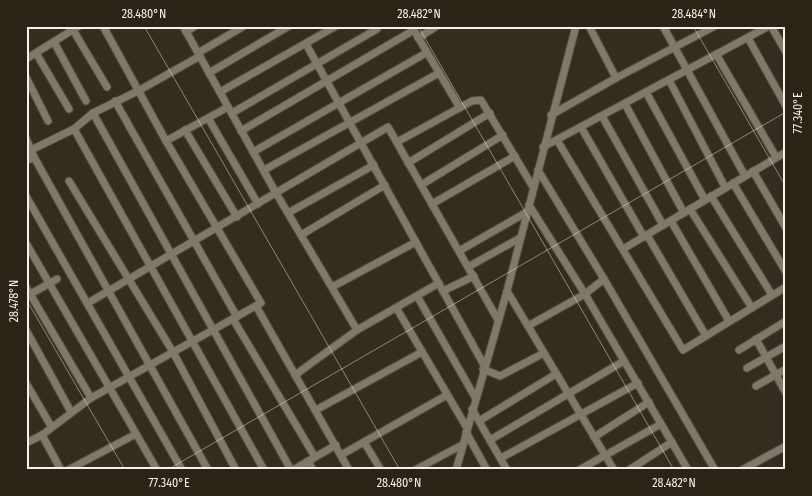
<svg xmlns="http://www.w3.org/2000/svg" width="812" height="496" font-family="'Fira Sans Condensed',sans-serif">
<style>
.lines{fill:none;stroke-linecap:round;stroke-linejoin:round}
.street-casing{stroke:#514b3e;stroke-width:9}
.street{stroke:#807868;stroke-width:7}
.ticks{fill:none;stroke:#f8f3ea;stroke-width:1;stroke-opacity:0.45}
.neatline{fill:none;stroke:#f8f3ea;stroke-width:2}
.ticks-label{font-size:12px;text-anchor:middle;fill:#f8f3ea}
</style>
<rect width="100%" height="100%" fill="#342d1f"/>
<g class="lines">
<defs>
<g id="street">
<path d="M183,26l93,167 81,137"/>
<path d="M589,26l27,52"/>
<path d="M663,26l82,150"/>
<path d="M771,26l15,26"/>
<path d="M412,27l48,81"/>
<path d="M73,30l34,57"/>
<path d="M186,32l9,-6"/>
<path d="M418,38l19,-12"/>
<path d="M748,38l38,68"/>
<path d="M54,42l32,59"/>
<path d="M306,44l178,321"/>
<path d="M36,53l33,56"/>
<path d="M198,53l46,-27"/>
<path d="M716,54l60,103"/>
<path d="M26,59l53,-33"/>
<path d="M209,73l80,-47"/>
<path d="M26,77l22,44"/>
<path d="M669,80l56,107"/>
<path d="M220,92l116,-66"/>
<path d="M646,92l59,108"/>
<path d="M115,101l122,216"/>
<path d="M625,104l59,109"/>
<path d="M93,113l198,357"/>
<path d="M232,113l145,-84"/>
<path d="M551,115l65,-37 99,-52"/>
<path d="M602,116l61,109"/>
<path d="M208,118l50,86"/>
<path d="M581,127l63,110"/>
<path d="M74,129l190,341"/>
<path d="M185,130l52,87"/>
<path d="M241,131l173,-101"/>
<path d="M26,138l8,19 174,313"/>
<path d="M557,140l126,210 103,-63"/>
<path d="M166,141l62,-34"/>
<path d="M397,142l75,-41 9,-1 52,87"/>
<path d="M543,147l226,-121"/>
<path d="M31,150l43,-21 19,-16 45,-22 62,-35"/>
<path d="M253,152l173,-99"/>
<path d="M26,161l8,-4"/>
<path d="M408,163l82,-50"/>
<path d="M264,170l175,-97"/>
<path d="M538,170l66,109 111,191"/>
<path d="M753,171l33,57"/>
<path d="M69,181l104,171 63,118"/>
<path d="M733,183l53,89"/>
<path d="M421,185l82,-50"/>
<path d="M26,196l156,274"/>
<path d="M711,196l61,99"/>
<path d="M432,204l83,-48"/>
<path d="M529,205l56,89 103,176"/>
<path d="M690,209l62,99"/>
<path d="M288,213l86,-48"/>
<path d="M671,221l58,100"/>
<path d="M301,235l84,-50"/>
<path d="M647,235l59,101"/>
<path d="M26,243l131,227"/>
<path d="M623,249l163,-97"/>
<path d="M459,251l68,-39"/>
<path d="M468,267l52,-29"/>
<path d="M26,287l65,111"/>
<path d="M332,287l84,-45"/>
<path d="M443,291l31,-15"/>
<path d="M507,291l107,179"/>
<path d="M27,296l30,-17"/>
<path d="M417,296l58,101"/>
<path d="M88,303l300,-176 110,193"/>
<path d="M256,306l93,164"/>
<path d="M397,309l70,119"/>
<path d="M233,319l82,138"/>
<path d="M528,326l57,-32 19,-15"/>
<path d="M26,330l45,82"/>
<path d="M756,339l30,54"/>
<path d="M739,350l47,-29"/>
<path d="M747,368l39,-22"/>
<path d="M483,369l17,7 44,-23"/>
<path d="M295,375l62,-45 82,-47"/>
<path d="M26,383l25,43"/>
<path d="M756,386l30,-17"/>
<path d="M472,409l35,61"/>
<path d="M316,410l106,-58"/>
<path d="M479,421l77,-47"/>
<path d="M466,432l21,38"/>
<path d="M42,435l19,35"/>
<path d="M594,437l55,-35"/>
<path d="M490,440l134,-79"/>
<path d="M364,442l17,28"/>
<path d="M26,443l16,-8 49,-37 170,-95 -95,-162 -63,-115"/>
<path d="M341,455l106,-60"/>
<path d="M501,458l137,-75"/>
<path d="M308,461l5,9"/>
<path d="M68,470l68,-36"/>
<path d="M293,470l43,-25"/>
<path d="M415,470l47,-25"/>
<path d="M456,470l51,-179 69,-265"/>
<path d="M579,470l82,-46"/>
<path d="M629,470l43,-28"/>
<path d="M742,470l44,-24"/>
</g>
</defs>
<!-- street casing -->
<use href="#street" class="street-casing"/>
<!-- street -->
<use href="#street" class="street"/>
</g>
<!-- ticks -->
<path class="ticks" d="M144,26l256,444M418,26l256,444M693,26l93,161M26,299l99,171M167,470l619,-358"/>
<!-- border -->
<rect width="812" height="496" fill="none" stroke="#2a2416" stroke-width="55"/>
<rect x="28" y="28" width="756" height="440" class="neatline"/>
<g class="ticks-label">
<text x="144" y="18">28.480°N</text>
<text x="419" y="18">28.482°N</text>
<text x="694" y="18">28.484°N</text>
<text transform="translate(798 113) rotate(-90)" y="4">77.340°E</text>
<text transform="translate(14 301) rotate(-90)" y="4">28.478°N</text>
<text x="169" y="487">77.340°E</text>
<text x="399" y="487">28.480°N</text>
<text x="674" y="487">28.482°N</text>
</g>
</svg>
